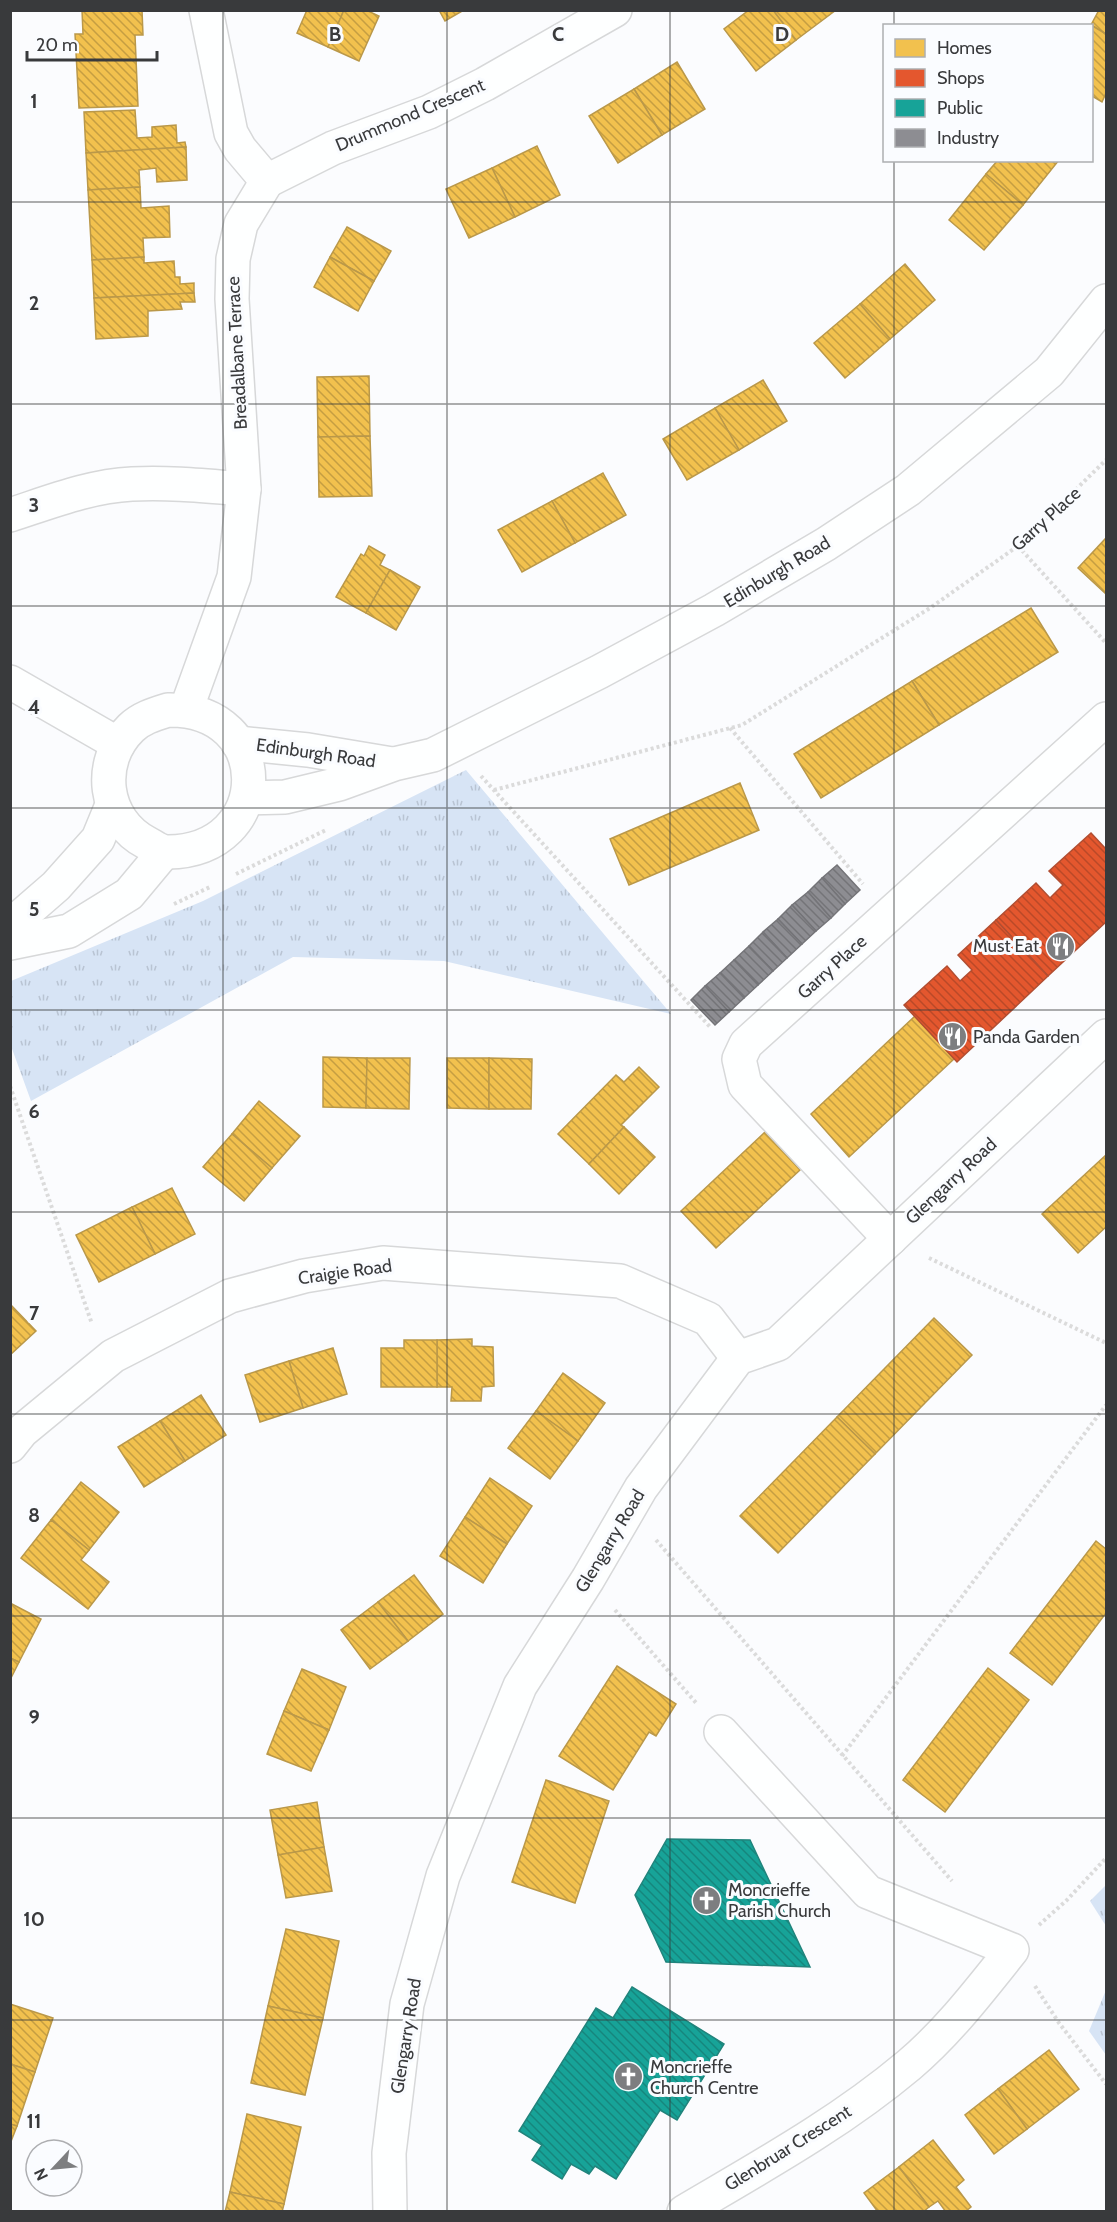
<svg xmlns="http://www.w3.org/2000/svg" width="1117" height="2222" font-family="Cabin,sans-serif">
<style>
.grass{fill:url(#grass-tufts)}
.homes{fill:url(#homes-back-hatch);stroke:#ba9849;stroke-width:1.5}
.shops{fill:url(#shops-back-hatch);stroke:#b14e32;stroke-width:1.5}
.public{fill:url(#public-back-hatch);stroke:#21847c;stroke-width:1.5}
.industry{fill:url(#industry-back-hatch);stroke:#747478;stroke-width:1.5}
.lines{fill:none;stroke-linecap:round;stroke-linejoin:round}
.minor-casing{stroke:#d7d8d9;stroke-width:36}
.major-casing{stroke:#d7d8d9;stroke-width:36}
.path{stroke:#dbdbdb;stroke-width:4;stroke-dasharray:3 3;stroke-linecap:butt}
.minor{stroke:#feffff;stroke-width:33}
.major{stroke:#feffff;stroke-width:33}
.grid{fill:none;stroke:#393a3c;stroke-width:1.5;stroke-opacity:0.55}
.labels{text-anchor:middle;stroke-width:6;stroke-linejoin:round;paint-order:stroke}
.street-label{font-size:18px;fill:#393a3c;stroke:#fafcff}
.poi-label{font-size:18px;fill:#393a3c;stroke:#fafcff;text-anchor:start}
.grid-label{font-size:20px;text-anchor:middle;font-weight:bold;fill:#393a3c;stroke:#fafcff;stroke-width:6;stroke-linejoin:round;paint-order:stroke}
</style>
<defs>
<pattern id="grass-tufts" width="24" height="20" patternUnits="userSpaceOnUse" patternTransform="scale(1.5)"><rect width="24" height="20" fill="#d7e4f5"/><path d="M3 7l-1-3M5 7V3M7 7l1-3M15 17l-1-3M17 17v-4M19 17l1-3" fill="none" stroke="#b9c4d3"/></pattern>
<pattern id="homes-back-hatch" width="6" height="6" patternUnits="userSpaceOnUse" patternTransform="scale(1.5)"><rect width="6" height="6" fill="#f2c14e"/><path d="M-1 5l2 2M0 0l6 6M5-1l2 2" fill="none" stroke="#c59e42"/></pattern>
<pattern id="shops-back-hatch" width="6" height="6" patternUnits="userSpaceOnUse" patternTransform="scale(1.5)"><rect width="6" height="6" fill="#e4572e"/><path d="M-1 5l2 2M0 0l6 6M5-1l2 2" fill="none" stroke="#ba4928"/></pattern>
<pattern id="public-back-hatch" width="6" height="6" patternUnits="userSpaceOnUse" patternTransform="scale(1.5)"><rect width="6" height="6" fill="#17a398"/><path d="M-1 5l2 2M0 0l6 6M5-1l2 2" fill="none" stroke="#16867d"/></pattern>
<pattern id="industry-back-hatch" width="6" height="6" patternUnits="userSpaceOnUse" patternTransform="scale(1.5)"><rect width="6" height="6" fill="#8d8d92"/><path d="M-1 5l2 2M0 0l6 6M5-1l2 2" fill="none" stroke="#747478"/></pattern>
</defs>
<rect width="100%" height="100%" fill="#fbfcfe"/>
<!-- grass -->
<g class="grass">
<path d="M466,770l205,244 -227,-53 -151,-4 -262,144 -20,-55v-65l192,-80z"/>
<path d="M1106,1885v41l-16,-25z"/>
<path d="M1106,1990v65l-17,-24z"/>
</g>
<!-- homes -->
<g class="homes">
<path d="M82,10h60l1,25h-8l3,71 -59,2 -4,-74h8z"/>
<path d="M307,10h37l-16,37 -31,-14z"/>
<path d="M344,10h22l13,6 -20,45 -31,-14z"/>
<path d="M439,10h25l-19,11z"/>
<path d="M749,10h24l23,30 -40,31 -32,-42z"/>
<path d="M773,10h63l-40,30z"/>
<path d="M1099,10h7v24l-15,-9z"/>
<path d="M1091,25l15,9v59l-4,9 -10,-6z"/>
<path d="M677,62l28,47 -43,26 -28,-46z"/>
<path d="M634,89l28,46 -44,28 -29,-47z"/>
<path d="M135,110l2,28 15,-1v-10l24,-2 1,18 8,-1 1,5 -100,6 -2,-41z"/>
<path d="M537,146l23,49 -45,22 -23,-49z"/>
<path d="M186,147l1,33 -30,2 -1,-14 -17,2 1,17 -52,3 -2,-37z"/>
<path d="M998,160h61l-36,45 -37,-31z"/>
<path d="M492,168l23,49 -46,21 -23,-49z"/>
<path d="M986,174l37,31 -39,45 -35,-30z"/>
<path d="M140,187l1,21 28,-2 1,31 -27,1 1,19 -52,3 -4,-70z"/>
<path d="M347,227l44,24 -17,30 -44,-24z"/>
<path d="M144,257v6l30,-2 1,16h5v7l14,-1v10l-100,5 -2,-38z"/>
<path d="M330,257l44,24 -16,30 -44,-24z"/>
<path d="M905,264l30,36 -45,39 -30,-35z"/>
<path d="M194,293l1,9h-15l2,7 -34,2v25l-52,3 -2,-41z"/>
<path d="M860,304l30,35 -45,39 -31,-35z"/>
<path d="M369,376l1,60 -52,1 -1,-60z"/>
<path d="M763,380l24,41 -48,29 -24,-42z"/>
<path d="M715,408l24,42 -52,30 -24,-41z"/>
<path d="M370,436l2,60 -53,1 -1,-60z"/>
<path d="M603,473l23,42 -51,28 -23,-42z"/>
<path d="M552,501l23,42 -53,29 -24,-42z"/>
<path d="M1106,538v56l-28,-26z"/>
<path d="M369,546l16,9 -5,10 10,5 -24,43 -30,-16 25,-43 3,2z"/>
<path d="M390,570l30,17 -24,43 -30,-17z"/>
<path d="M1031,608l27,44 -119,73 -27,-44z"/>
<path d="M912,681l27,44 -118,73 -27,-44z"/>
<path d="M740,783l19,47 -130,55 -19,-46z"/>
<path d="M915,1016l39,43 -105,98 -38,-43z"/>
<path d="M323,1057l44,1 -1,50 -43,-1z"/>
<path d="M367,1058h43l-1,51 -43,-1z"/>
<path d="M447,1058h42v51l-42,-1z"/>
<path d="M489,1058l43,1 -1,50h-42z"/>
<path d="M639,1067l20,20 -38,38 3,2 -35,37 -31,-30 58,-59 8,7z"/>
<path d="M259,1101l41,35 -28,32 -40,-34z"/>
<path d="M624,1127l31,30 -36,37 -30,-30z"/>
<path d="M765,1132l35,38 -84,78 -35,-37z"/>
<path d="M232,1134l40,34 -28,33 -41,-34z"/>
<path d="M1106,1155v72l-28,26 -36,-39z"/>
<path d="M172,1188l23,46 -40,20 -23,-47z"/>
<path d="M132,1207l23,47 -56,28 -23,-47z"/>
<path d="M10,1304l26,27 -26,24z"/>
<path d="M934,1318l38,37 -97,99 -38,-37z"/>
<path d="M472,1339v7l21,1 1,39 -12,1 -1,14h-30l1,-14h-15v-47z"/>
<path d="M404,1340h33v47h-56v-39h23z"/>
<path d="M333,1348l14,46 -44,14 -14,-47z"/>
<path d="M289,1361l14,47 -43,14 -15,-47z"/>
<path d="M563,1373l42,30 -27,38 -42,-30z"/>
<path d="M201,1395l25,40 -41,26 -25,-40z"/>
<path d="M536,1411l42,30 -28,38 -42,-31z"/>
<path d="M837,1417l38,37 -97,99 -38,-37z"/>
<path d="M160,1421l25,40 -41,26 -26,-40z"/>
<path d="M490,1478l42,28 -25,38 -42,-27z"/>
<path d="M81,1482l38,30 -30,38 -38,-30z"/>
<path d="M465,1517l42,27 -24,39 -43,-27z"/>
<path d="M51,1520l38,30 -8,10 28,22 -21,27 -67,-51z"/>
<path d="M1096,1541l10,8v64l-54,72 -42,-32z"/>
<path d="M414,1575l29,39 -35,27 -30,-39z"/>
<path d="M378,1602l30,39 -38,28 -29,-39z"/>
<path d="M10,1603l31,16 -22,43 -9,-4z"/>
<path d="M10,1658l9,4 -9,18z"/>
<path d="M617,1666l59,38 -20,32 -7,-4 -36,58 -54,-34z"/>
<path d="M988,1668l41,32 -84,112 -42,-32z"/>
<path d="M302,1669l44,18 -17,43 -45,-19z"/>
<path d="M284,1711l45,19 -18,41 -44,-17z"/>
<path d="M546,1780l63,21 -34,102 -63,-21z"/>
<path d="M317,1802l7,45 -46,8 -8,-45z"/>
<path d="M324,1847l8,44 -46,7 -8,-43z"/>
<path d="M286,1929l53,12 -16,77 -55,-12z"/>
<path d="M10,2004l43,14 -18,54 -25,-8z"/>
<path d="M268,2006l55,12 -18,77 -54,-12z"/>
<path d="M1049,2050l30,39 -52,40 -29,-40z"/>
<path d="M10,2064l25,8 -18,54 -7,-2z"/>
<path d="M998,2089l29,40 -33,25 -29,-39z"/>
<path d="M247,2114l54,13 -17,77 -54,-12z"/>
<path d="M10,2124l7,2 -7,18z"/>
<path d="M933,2140l31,40 -8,7 15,20 -6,5h-19l-8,-11 -9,6 -30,-40z"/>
<path d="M899,2167l30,40 -6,5h-45l-14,-19z"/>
<path d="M230,2192l54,12 -2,8h-57z"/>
</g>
<!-- shops -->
<g class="shops">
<path d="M1091,833l15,16v73l-58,54 -52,-56 40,-37 14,15 13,-13 -14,-14z"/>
<path d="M996,920l52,56 -91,86 -53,-57 43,-39 13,15 12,-11 -14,-15z"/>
</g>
<!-- public -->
<g class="public">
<path d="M667,1839l83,1 60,127 -144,-5 -31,-67z"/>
<path d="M632,1987l92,57 -47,76 -17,-10 -44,69 -21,-13 -6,8 -18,-10 -9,15 -30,-19 10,-15 -23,-14 77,-123 17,10z"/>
</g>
<!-- industry -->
<g class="industry">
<path d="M837,865l23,25 -15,14 -23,-26z"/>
<path d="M822,878l23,26 -14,14 -23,-26z"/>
<path d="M808,892l23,26 -15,13 -24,-26z"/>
<path d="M792,905l24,26 -14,13 -24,-25z"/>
<path d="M778,919l24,25 -15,14 -24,-26z"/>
<path d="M763,932l24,26 -14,13 -24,-25z"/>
<path d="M749,946l24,25 -15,14 -24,-25z"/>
<path d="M734,960l24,25 -14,13 -24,-25z"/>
<path d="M720,973l24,25 -15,14 -24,-26z"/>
<path d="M705,986l24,26 -14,13 -24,-25z"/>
</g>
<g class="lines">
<defs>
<g id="minor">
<path d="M267,181l66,-33 96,-36 56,-28 130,-74"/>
<path d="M10,515c40,-13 80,-29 122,-31 37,-2 75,2 112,5"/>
<path d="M10,682l108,62"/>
<path d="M186,710l48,-133 10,-88 -12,-190 1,-40 8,-35 26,-43 -27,-32 -9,-16 -25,-123"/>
<path d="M890,1239l-145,-154 -6,-26 7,-15 360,-325"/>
<path d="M10,1446l12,-15 91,-75 117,-60 74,-20 79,-13 237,18 88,38 30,39"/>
<path d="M390,2212l-1,-59 18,-149 36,-128 77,-190 68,-107 53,-91 97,-130 40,-14 328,-308"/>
<path d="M684,2212c78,-46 156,-89 225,-147 39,-33 71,-75 103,-115l-144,-58 -147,-160"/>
</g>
<g id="major">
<path d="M168,710c108,-2 107,141 0,142 -8,0 -15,-6 -21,-9 -44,-23 -51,-81 -16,-115 10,-10 24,-14 37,-18z"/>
<path d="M238,743l70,7 84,14"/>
<path d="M247,798l38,-1 54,-13 55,-20 39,-9 166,-83 115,-62 112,-66 82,-54 141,-118 57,-71"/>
<path d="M10,926l46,-40 42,-47 14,-34"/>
<path d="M10,943l59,-12 60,-37 35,-42"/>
</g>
</defs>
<!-- minor casing -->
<use href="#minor" class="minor-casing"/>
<!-- major casing -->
<use href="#major" class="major-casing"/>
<!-- path -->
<g class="path">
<path d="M1018,546l88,97"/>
<path d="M730,728l133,156"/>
<path d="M481,776l230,252"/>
<path d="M494,790l248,-65 188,-117 88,-62 88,-86"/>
<path d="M236,874l90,-44"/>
<path d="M174,904l36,-17"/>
<path d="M10,1086l82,238"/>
<path d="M929,1258l177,85"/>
<path d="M656,1540l296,341"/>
<path d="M615,1610l82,94"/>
<path d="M842,1756l264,-351"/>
<path d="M1039,1925l28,-25 39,-42"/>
<path d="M1035,1986l24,37 47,61"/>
</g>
<!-- minor -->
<use href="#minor" class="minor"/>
<!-- major -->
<use href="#major" class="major"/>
</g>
<!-- grid -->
<path class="grid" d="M223,10v2202M447,10v2202M670,10v2202M894,10v16M894,160v2052M10,202h1096M10,404h1096M10,606h1096M10,808h1096M10,1010h1096M10,1212h1096M10,1414h1096M10,1616h1096M10,1818h1096M10,2020h1096"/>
<!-- icons -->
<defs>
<symbol id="restaurant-disc" viewBox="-11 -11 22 22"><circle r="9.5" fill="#7d7e80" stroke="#fafcff"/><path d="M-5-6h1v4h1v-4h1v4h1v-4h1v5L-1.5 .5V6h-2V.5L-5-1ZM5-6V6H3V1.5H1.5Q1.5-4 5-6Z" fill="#fff"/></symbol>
<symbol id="church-disc" viewBox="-11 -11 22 22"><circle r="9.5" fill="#7d7e80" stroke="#fafcff"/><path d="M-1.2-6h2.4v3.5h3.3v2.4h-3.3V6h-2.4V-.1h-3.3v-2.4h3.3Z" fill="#fff"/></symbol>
</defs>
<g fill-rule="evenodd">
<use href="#restaurant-disc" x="1044" y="930" width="33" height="33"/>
<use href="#restaurant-disc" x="936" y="1020" width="33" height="33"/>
<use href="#church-disc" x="690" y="1884" width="33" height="33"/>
<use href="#church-disc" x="612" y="2060" width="33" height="33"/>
</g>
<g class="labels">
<!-- street labels -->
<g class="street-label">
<text transform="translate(410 115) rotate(-23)" y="6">Drummond Crescent</text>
<text transform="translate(237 353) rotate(-93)" y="6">Breadalbane Terrace</text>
<text transform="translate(1046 519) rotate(-42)" y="6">Garry Place</text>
<text transform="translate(777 572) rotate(-31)" y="6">Edinburgh Road</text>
<text transform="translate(316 753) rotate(8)" y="6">Edinburgh Road</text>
<text transform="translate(832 967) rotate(-42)" y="6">Garry Place</text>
<text transform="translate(951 1181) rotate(-43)" y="6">Glengarry Road</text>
<text transform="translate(345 1272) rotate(-8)" y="6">Craigie Road</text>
<text transform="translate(610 1541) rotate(-59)" y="6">Glengarry Road</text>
<text transform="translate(406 2036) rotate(-81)" y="6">Glengarry Road</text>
<text transform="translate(788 2148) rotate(-32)" y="6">Glenbruar Crescent</text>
</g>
<!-- poi labels -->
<g class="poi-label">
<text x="1039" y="952" text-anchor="end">Must Eat</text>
<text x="973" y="1043">Panda Garden</text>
<text x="728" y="1896">Moncrieffe<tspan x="728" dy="21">Parish Church</tspan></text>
<text x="650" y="2073">Moncrieffe<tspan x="650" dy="21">Church Centre</tspan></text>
</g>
</g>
<g class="grid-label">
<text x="335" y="41">B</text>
<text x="558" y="41">C</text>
<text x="782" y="41">D</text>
<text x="34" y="108">1</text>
<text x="34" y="310">2</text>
<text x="34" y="512">3</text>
<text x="34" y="714">4</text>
<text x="34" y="916">5</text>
<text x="34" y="1118">6</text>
<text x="34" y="1320">7</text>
<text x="34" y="1522">8</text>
<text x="34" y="1724">9</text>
<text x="34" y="1926">10</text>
<text x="34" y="2128">11</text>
</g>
<!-- border -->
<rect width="1117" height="2222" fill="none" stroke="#393a3c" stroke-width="24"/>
<!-- legend -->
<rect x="883" y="24" width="210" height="138" fill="#fafcff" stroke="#adaeb1" stroke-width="1.5"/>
<rect x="895" y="39" width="30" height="18" fill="#f2c14e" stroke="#adaeb1" stroke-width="1.5"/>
<text x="937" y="54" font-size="18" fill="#393a3c">Homes</text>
<rect x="895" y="69" width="30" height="18" fill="#e4572e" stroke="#adaeb1" stroke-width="1.5"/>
<text x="937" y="84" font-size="18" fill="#393a3c">Shops</text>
<rect x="895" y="99" width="30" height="18" fill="#17a398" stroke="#adaeb1" stroke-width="1.5"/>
<text x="937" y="114" font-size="18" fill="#393a3c">Public</text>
<rect x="895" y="129" width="30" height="18" fill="#8d8d92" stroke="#adaeb1" stroke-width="1.5"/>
<text x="937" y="144" font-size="18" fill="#393a3c">Industry</text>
<!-- north arrow -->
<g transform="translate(54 2168) rotate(244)"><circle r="28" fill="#fafcff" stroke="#adaeb1" stroke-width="1.5"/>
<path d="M0-4.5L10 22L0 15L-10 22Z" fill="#7d7e80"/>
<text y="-9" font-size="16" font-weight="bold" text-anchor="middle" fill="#393a3c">N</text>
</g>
<!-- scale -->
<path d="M27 51v9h130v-9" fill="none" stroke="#393a3c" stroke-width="3"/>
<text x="36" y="51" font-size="18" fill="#393a3c" stroke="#fafcff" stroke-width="4.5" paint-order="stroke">20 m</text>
</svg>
